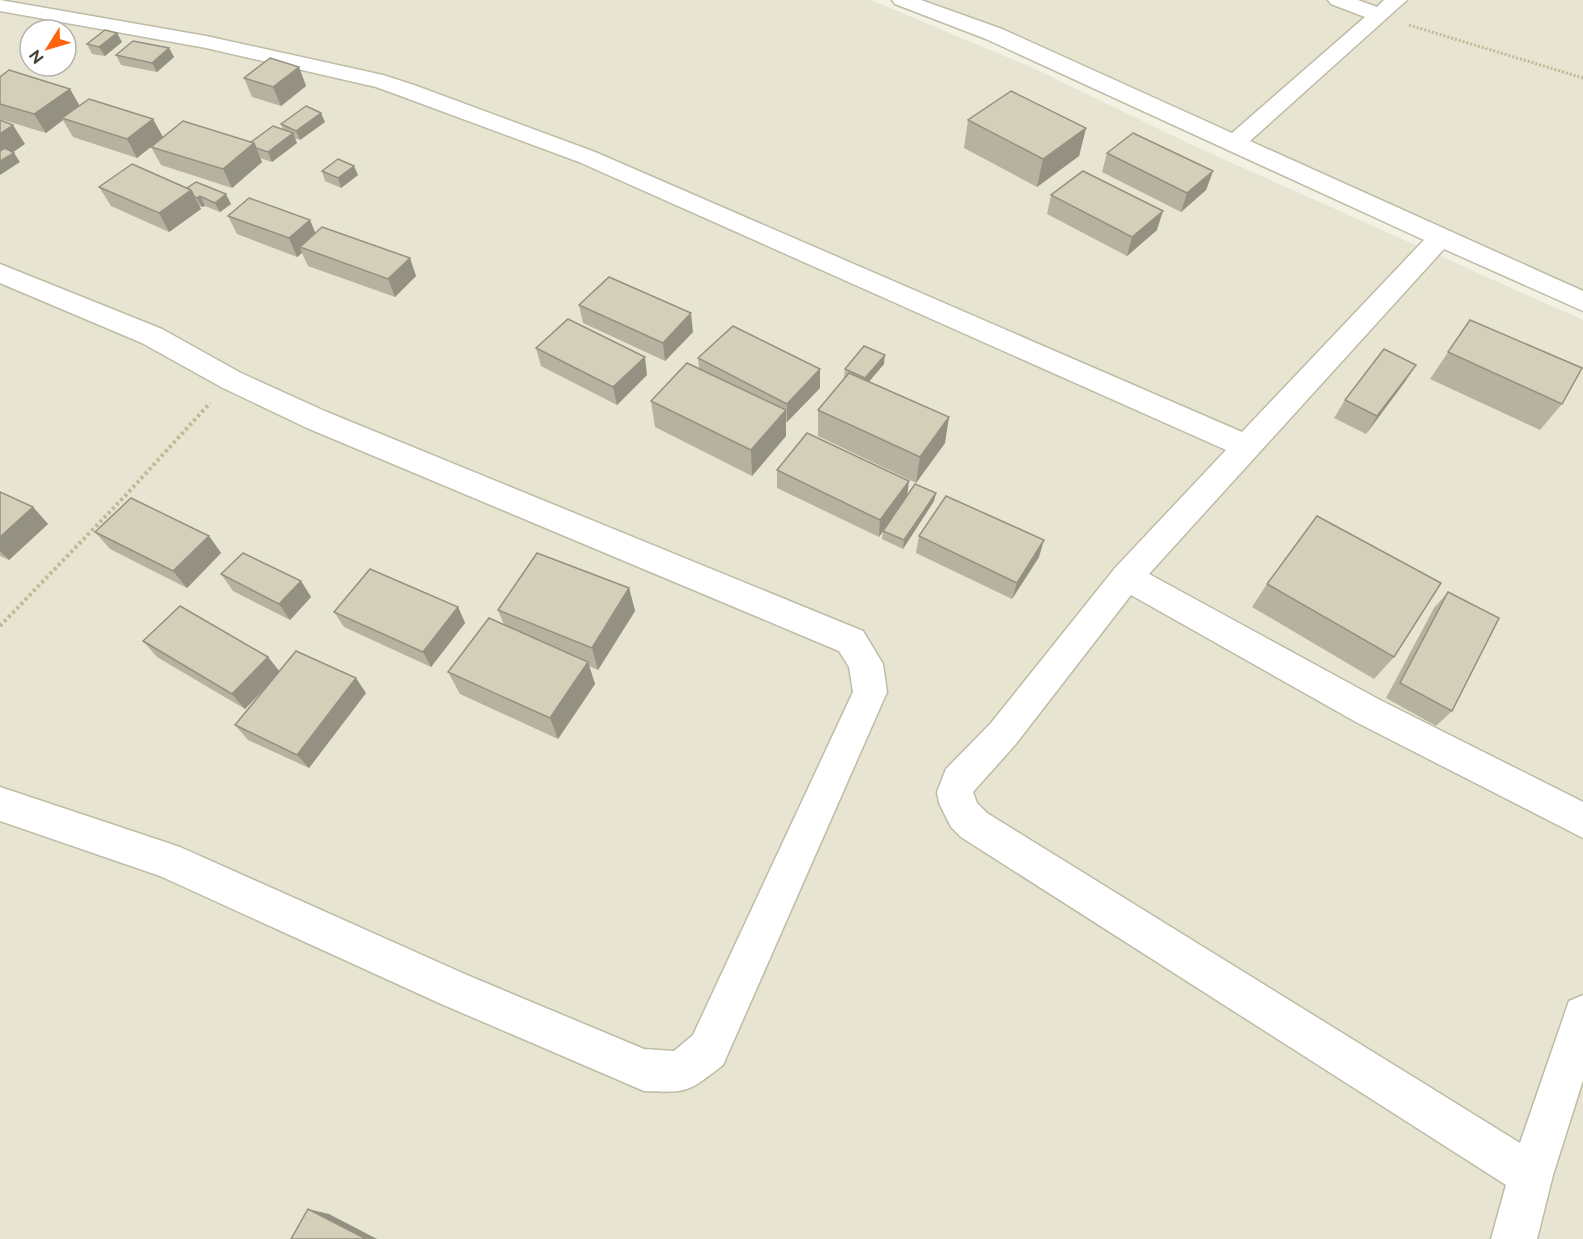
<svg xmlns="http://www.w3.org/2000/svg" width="1583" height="1239" font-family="Raleway,sans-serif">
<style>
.residential{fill:#e7e4d1;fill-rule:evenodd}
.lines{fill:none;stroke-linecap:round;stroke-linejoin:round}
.minor-casing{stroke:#bebba6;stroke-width:3}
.path-far1{stroke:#c0ba97;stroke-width:3;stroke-dasharray:2 2;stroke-linecap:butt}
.path{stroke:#c0ba97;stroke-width:4;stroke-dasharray:3 3;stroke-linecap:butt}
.minor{fill:#fff;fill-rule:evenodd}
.wall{fill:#b6b29f}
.shaded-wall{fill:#949182}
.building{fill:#d4cfb9;stroke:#949182;stroke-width:1.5}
</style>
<rect width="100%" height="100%" fill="#f3f1e4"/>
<!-- residential -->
<g class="residential">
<path d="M0,0h871l162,68 159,77 391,175v919h-1583zM30,30h36v36h-36z"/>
<path d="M909,0h674v298z"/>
</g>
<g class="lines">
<defs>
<g id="minor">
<path d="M0,0l206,36 177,39 31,10 181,67 647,280 182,-192 -438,-201 -91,-35 -3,-4h29l81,29 230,104 133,-116 -34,-13 -3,-4h30l19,7 7,-7h23l-157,141 333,150v20l-139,-62 -295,325 231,126 203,102v36l-227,-116 -225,-127 -116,150 -42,47 4,11 10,10 533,330 49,-142 14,-6v85l-30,95 -16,64h-46l15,-54 -545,-348 -10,-10 -12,-24 -2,-11 9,-23 45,-46 124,-155 111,-118 -647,-288 -181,-67 -22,-8 -170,-39 -206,-37z"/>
<path d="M0,264l162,65 79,44 86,39 536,219 20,33 4,28 -164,373c-35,27 -34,28 -79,26l-205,-88 -279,-127 -160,-55v-34l180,60 287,128 177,74 30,2 19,-16 160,-343 -4,-25 -10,-16 -532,-223 -86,-41 -79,-44 -142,-60z"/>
</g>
</defs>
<!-- minor casing -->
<use href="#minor" class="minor-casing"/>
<!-- path-far1 -->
<path class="path-far1" d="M1409,25l174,53"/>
<!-- path -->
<path class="path" d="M0,626l126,-131 84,-92"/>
<!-- minor -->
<use href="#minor" class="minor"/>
</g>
<!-- wall -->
<g class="wall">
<path d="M122,42l-17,14 -13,-2 -5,-10z"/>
<path d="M169,48l5,9 -17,15 -36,-7 -5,-10z"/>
<path d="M299,67l7,19 -25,20 -29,-9 -8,-19z"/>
<path d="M0,77l70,12 9,17 84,31 88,5 32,-13 -2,-5 44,-2 -25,18 -5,-2 2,5 -25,19 -12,-4 2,4 -30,26 -71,-23 -10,-18 -14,11 -64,-21 -10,-17 -17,13 -46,-14z"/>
<path d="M968,120l118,8 -7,28 -42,31 -73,-39z"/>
<path d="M1107,153l106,18 -7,19 -25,22 -79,-40z"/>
<path d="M322,171l36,4 -17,13 -16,-7z"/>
<path d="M99,187l88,1 44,16 -11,8 -15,-6 -3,1 -3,-1 2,3 -32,23 -58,-26z"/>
<path d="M1051,195l106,35 -30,26 -80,-42z"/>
<path d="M228,216l87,17 101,43 -21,21 -87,-31 -6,-13 -5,4 -60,-23z"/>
<path d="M579,305l114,27 -28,29 -82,-38z"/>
<path d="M1470,320l92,84 -22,26 -110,-51z"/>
<path d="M536,348l111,27 -30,30 -76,-39z"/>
<path d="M698,358l122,11v19l-33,34h-1v14l-34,40 -97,-49 -4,-26 48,-32z"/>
<path d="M884,364l-15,18 76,61 -29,40 -98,-47v-26l27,-31 -1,-1 1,-9z"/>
<path d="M1416,365l-12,18 -38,51 -32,-16 11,-18z"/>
<path d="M777,470l130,25 29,-2 -2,8 -31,48 -21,-10 1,-8 -4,6 -102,-49z"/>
<path d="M0,492l33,15 15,17 -39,36 -9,-4z"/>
<path d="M95,532l114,4 12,17 -34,35 -77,-39z"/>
<path d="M919,536l120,21 -27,42 -96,-46z"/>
<path d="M221,574l80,7 10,16 -21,23 -57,-29z"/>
<path d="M1267,584l127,73 -20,22 -122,-72z"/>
<path d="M629,588l6,23 -37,59 -9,-4 6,18 -37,55 -98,-45 -12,-22 56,-47 -6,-15z"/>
<path d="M1448,592l4,119 -16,15 -50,-28 48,-90z"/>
<path d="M458,607l7,16 -34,44 -87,-40 -10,-15z"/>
<path d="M143,641l125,16 11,14 87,22 -57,75 -61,-28 -13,-15 35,-42 -25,26 -88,-52z"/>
</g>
<!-- shaded-wall -->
<g class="shaded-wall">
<path d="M117,33l5,9 -17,14 -6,-9z"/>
<path d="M169,48l5,9 -17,15 -5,-9z"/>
<path d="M299,67l7,19 -25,20 -8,-19z"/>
<path d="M70,89l11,19 -19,10 1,2 -17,13 -12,-19z"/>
<path d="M321,113l4,9 -25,18 -4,-9z"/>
<path d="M153,119l10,18 -26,21 -10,-19z"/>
<path d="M13,125l12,19 -23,16 12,-7 6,9 -20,13v-41z"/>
<path d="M1086,128l-7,28 -42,31 6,-28z"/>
<path d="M293,133l4,10 -25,19 -4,-10z"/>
<path d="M254,143l8,19 -30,26 -9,-19z"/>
<path d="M354,166l4,9 -17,13 -3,-10z"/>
<path d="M1213,171l-7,19 -25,22 6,-19z"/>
<path d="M191,190l10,19 -32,23 -10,-19z"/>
<path d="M226,194l5,10 -11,8 -5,-9z"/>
<path d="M200,196l5,10 -3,1 -5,-9z"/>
<path d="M1163,211l-6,19 -30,26 5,-19z"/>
<path d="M310,220l8,19 -18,8 2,6 -5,4 -8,-19z"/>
<path d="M410,258l6,18 -21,21 -7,-18z"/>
<path d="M691,313l2,19 -28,29 -2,-18z"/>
<path d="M885,355l-1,9 -20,23 1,-9z"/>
<path d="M645,357l2,18 -30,30 -4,-18z"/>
<path d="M1416,365l-12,18 -38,51 11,-18z"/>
<path d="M820,369v19l-33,34v-18z"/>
<path d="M786,410v26l-34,40 -1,-26z"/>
<path d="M949,417l-4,26 -29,40 4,-26z"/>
<path d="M909,481l-2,17 -28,39 1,-17z"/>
<path d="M936,493l-2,8 -31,48 1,-9z"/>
<path d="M33,507l15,17 -39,36 -9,-9v-14z"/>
<path d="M209,536l12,17 -34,35 -14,-17z"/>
<path d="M1044,540l-5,17 -27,42 5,-16z"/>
<path d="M301,581l10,16 -21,23 -11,-16z"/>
<path d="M629,588l6,23 -37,59 -6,-22z"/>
<path d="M458,607l7,16 -34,44 -8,-15z"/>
<path d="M268,657l12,15 -35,37 -13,-15z"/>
<path d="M588,662l7,22 -37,55 -8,-21z"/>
<path d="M356,678l10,15 -57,75 -12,-13z"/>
<path d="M308,1209l21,5 48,25h-11z"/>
</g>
<!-- building -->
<g class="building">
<path d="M105,30l12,3 -18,14 -12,-3z"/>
<path d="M133,41l36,7 -17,15 -36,-8z"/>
<path d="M270,58l29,9 -26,20 -29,-9z"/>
<path d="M9,70l61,19 -36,25 -34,-10v-27z"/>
<path d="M1011,91l75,37 -43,31 -75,-39z"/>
<path d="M89,99l64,20 -26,20 -65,-21z"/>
<path d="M306,106l15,7 -25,18 -15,-7z"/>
<path d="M0,120l13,5 -13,9z"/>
<path d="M183,121l71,22 -31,26 -72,-22z"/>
<path d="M273,126l20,7 -25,19 -12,-4 -2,-5 -3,-1z"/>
<path d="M1133,133l80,38 -26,22 -80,-40z"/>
<path d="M5,148l9,5 -14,8v-10z"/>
<path d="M338,159l16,7 -16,12 -16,-7z"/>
<path d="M132,164l59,26 -32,23 -60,-26z"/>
<path d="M1083,171l80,40 -31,26 -81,-42z"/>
<path d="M196,182l30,12 -11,9 -15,-7 -3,2 -3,-2 -3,-6 -4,-2z"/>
<path d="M249,198l61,22 -21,18 -61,-22z"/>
<path d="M322,227l88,31 -22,21 -88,-32z"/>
<path d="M609,277l82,36 -28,30 -84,-38z"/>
<path d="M568,319l77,38 -32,30 -77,-39z"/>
<path d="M1470,320l112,48 -20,36 -114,-52z"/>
<path d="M733,326l87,43 -33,35 -89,-46z"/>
<path d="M864,346l21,9 -20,23 -20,-9z"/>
<path d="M1384,349l32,16 -39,51 -32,-16z"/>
<path d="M687,363l99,47 -35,40 -100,-49z"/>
<path d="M849,373l100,44 -29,40 -102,-47z"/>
<path d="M807,433l102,48 -29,39 -103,-50z"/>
<path d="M915,484l21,9 -32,47 -21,-9z"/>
<path d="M0,492l33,15 -33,30z"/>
<path d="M946,496l98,44 -27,43 -98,-47z"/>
<path d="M131,498l78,38 -36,35 -78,-39z"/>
<path d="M1317,516l124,67 -47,74 -127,-73z"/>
<path d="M243,553l58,28 -22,23 -58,-30z"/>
<path d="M537,553l92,35 -37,60 -94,-38z"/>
<path d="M370,569l88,38 -35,45 -89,-40z"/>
<path d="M1448,592l51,26 -47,93 -52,-28z"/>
<path d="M180,606l88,51 -36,37 -89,-53z"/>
<path d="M489,618l99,44 -38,56 -102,-46z"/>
<path d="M296,651l60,27 -59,77 -62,-30z"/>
<path d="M308,1209l58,30h-75z"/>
</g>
<!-- north arrow -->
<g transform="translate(48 48) rotate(233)"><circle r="28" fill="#ffffff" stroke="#b5b3ae" stroke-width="1.5"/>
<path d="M0-4.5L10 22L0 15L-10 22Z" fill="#ff630e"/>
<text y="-9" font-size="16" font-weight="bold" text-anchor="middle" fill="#454134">N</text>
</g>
</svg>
